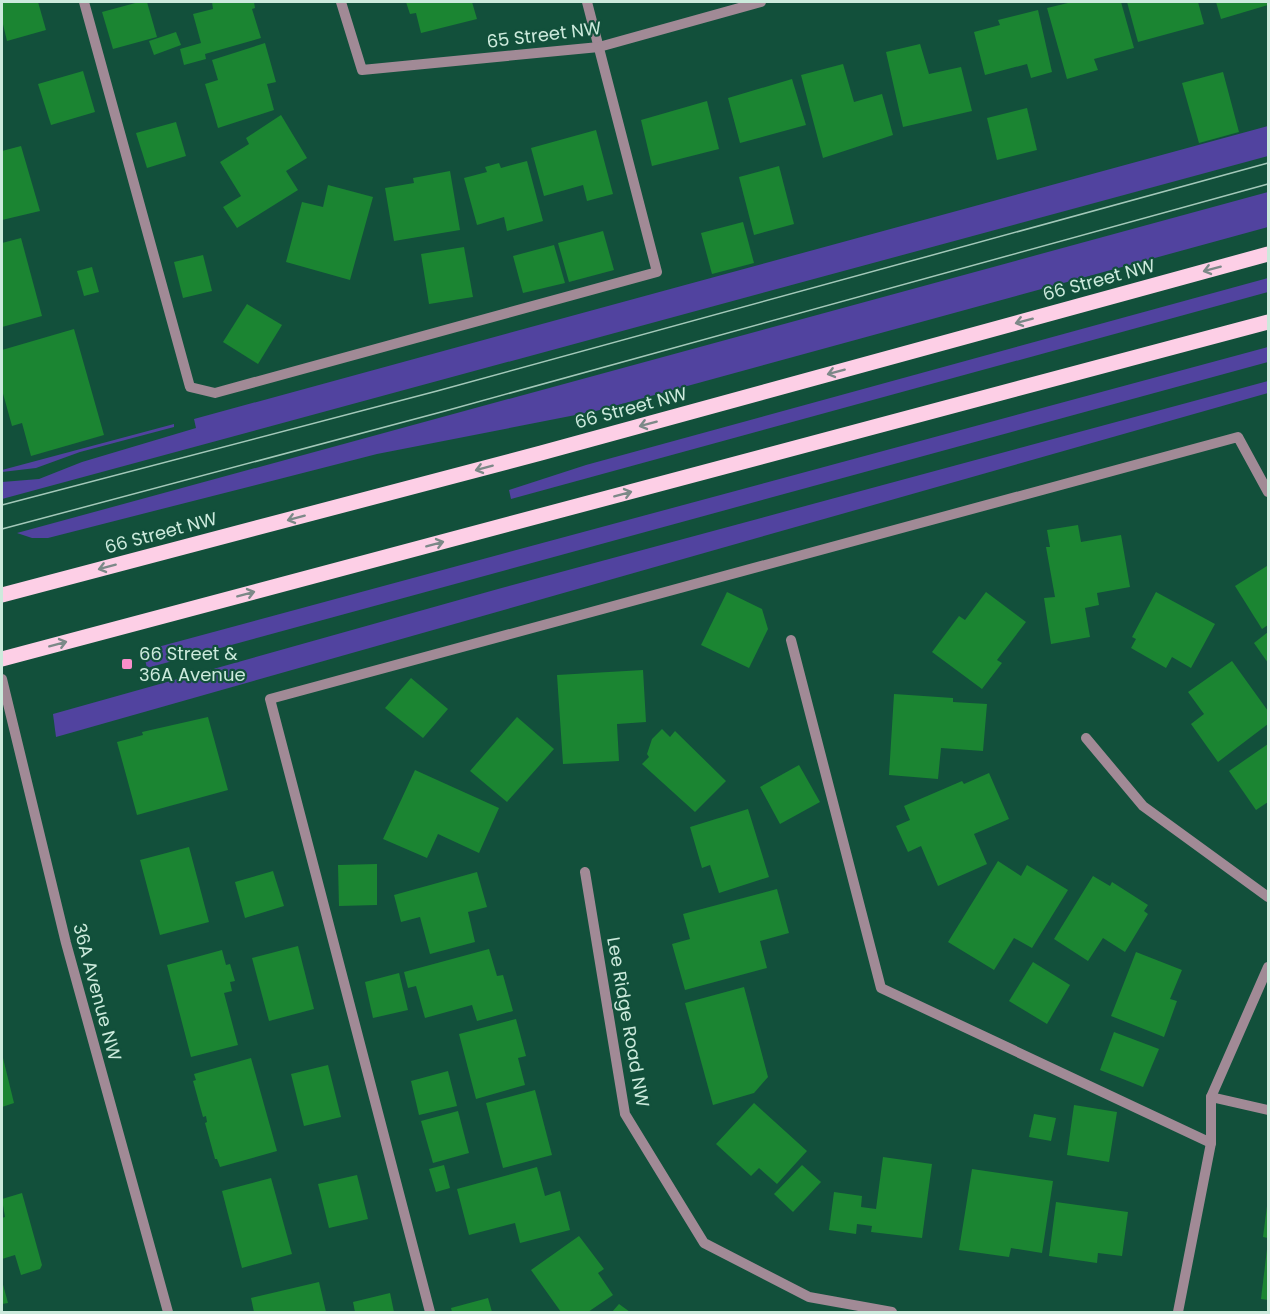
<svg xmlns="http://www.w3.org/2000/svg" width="1270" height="1314" font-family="Poppins,sans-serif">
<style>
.green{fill:#51439f}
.building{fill:#1b8532}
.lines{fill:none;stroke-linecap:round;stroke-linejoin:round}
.minor{stroke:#a18a96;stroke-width:10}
.major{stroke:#fdcfe6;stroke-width:15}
.tram{stroke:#a3c8b9;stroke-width:1.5}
.oneway{stroke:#7c8988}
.poi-dot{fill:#f98fca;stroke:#12503b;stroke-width:2}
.labels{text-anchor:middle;stroke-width:4.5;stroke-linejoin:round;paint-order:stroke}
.street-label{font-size:18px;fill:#cceadc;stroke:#12503b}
.poi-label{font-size:18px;fill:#cceadc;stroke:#12503b;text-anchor:start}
</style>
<rect width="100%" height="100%" fill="#12503b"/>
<!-- green -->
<g class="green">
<path d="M1268,126v30l-1266,343v-17l37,-3 43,-17 114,-34 -2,-9z"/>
<path d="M1268,192v35l-672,184 -219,43 -329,84h-16l-15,-5z"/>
<path d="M1268,278v14l-757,207 -2,-9 77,-25z"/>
<path d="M1268,347v15l-1121,306 -4,-17z"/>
<path d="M1268,381v12l-1212,344 -3,-23 445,-125z"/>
<path d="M174,424v3l-94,25 -44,16 -34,4v-2z"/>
</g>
<!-- building -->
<g class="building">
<path d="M2,2h36l8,28 -39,11 -5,-21z"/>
<path d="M139,2h8l10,35 -44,12 -11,-37z"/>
<path d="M212,2h42l1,6 -3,1 9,29 -56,16 1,5 -22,6 -4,-16 21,-6 -8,-29 20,-5z"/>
<path d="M406,2h66l5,17 -56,14 -5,-20 -6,1z"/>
<path d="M1072,2h49l13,46 -40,11 4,11 -31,9 -20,-71z"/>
<path d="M1127,2h71l6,22 -66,18z"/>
<path d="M1216,2h52v3l-47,14z"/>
<path d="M1038,10l14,62 -21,6 -4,-14 -42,11 -11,-43 26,-7 -2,-5z"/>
<path d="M176,32l5,13 -27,10 -5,-14z"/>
<path d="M265,43l11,39 -9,2 7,26 -56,18 -13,-44 13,-4 -6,-20z"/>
<path d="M920,44l9,30 32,-7 11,44 -69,16 -17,-75z"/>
<path d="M843,64l11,38 28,-8 11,41 -70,23 -22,-83z"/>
<path d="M83,71l12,41 -44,13 -13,-41z"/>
<path d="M1223,72l16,60 -40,11 -17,-60z"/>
<path d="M792,79l14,46 -66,18 -12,-45z"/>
<path d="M707,101l12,48 -67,17 -11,-46z"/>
<path d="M1027,108l10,42 -40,10 -10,-42z"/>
<path d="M281,115l26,43 -21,13 12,19 -61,38 -14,-21 18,-11 -21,-34 29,-18 -3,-6z"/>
<path d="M176,122l10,34 -39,12 -11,-35z"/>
<path d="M596,130l17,64 -26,7 -4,-16 -39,11 -13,-48z"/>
<path d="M21,146l19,65 -38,9v-69z"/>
<path d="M527,161l16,60 -36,10 -3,-14 -27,8 -13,-47 23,-6 -2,-5 14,-4 2,5z"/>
<path d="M779,166l15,58 -40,11 -15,-58z"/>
<path d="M450,171l10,59 -66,11 -9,-53 29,-5 -1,-5z"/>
<path d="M328,185l45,12 -23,83 -64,-18 16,-60 21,5z"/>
<path d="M743,222l11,41 -42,11 -11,-41z"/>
<path d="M603,231l11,39 -45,12 -11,-39z"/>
<path d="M21,238l21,78 -40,11v-84z"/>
<path d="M554,245l11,38 -42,10 -10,-37z"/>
<path d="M464,247l9,50 -44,7 -8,-50z"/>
<path d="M203,255l9,36 -29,7 -9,-36z"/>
<path d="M92,267l7,25 -15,4 -7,-25z"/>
<path d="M247,304l35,21 -24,39 -35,-22z"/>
<path d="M74,329l30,106 -73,21 -9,-33 -10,3 -10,-36v-40z"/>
<path d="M1078,525l3,17 40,-7 9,52 -33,6 2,12 -14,3 5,29 -39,7 -7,-46 11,-1 -9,-50h4l-3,-17z"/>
<path d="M1267,566l1,59 -6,4 -27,-43z"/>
<path d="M727,592l35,17 6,20 -19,39 -48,-23z"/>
<path d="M986,592l40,30 -29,38 5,3 -20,26 -50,-37 27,-36 6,4z"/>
<path d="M1156,592l59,32 -24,44 -19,-11 -6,11 -35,-20 5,-9 -4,-2z"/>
<path d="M1268,632v31l-14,-20z"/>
<path d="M1232,661l36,50v13l-50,38 -27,-38 13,-10 -16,-22z"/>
<path d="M643,670l3,52 -29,2 2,37 -56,3 -6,-89z"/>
<path d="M411,678l37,31 -25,29 -38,-30z"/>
<path d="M894,694l59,4v4l34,2 -4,47 -42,-3 -3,31 -49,-4z"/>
<path d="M208,717l20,73 -91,25 -20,-73 26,-7 -1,-3z"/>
<path d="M517,717l37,32 -47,53 -37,-31z"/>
<path d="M662,729l8,8 5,-6 51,50 -31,31 -53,-48 7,-7 -2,-3 5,-15z"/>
<path d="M1268,744v58l-12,8 -27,-39z"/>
<path d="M799,765l21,37 -40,22 -20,-37z"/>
<path d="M415,770l84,38 -20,45 -41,-19 -11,24 -44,-19z"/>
<path d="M989,773l20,46 -35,15 13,30 -49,22 -17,-40 -13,6 -12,-26 14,-6 -6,-14 58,-25 2,3z"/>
<path d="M748,809l21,68 -50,16 -9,-28 -8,3 -12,-41z"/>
<path d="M189,847l20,75 -49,13 -20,-75z"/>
<path d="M998,861l23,15 6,-11 41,25 -36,58 -18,-10 -20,32 -46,-28z"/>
<path d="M377,864v41l-38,1 -1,-41z"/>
<path d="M273,871l11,35 -39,12 -10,-36z"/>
<path d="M477,872l10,35 -19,5 7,30 -45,12 -10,-37 -19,5 -7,-27z"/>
<path d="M1093,876l17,10 2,-4 36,23 -4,6 4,3 -23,38 -22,-14 -15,23 -34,-22z"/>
<path d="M777,889l12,44 -29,8 7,27 -82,22 -13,-46 18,-5 -7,-25z"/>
<path d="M298,946l16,63 -45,12 -17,-63z"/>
<path d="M489,949l8,27 6,-1 10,36 -36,10 -5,-16 -47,13 -9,-32 -8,2 -4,-16z"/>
<path d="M222,950l4,15 4,-1 5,17 -5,1 2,9 -8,2 14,52 -47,12 -24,-92z"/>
<path d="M1136,952l46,18 -12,29 7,2 -13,36 -53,-21z"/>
<path d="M1033,962l37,23 -23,39 -38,-23z"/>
<path d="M399,973l9,37 -35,8 -8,-36z"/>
<path d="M744,987l24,90 -14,16 -41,12 -28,-102z"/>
<path d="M516,1019l10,37 -8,2 7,27 -49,14 -17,-65z"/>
<path d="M1114,1032l45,17 -16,38 -43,-17z"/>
<path d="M2,1054l12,49 -12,4z"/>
<path d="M251,1058l26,93 -57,16 -3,-8h-2l-10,-36 2,-1 -1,-6 -3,1 -10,-36 3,-1 -2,-6z"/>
<path d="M328,1065l13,52 -37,9 -13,-52z"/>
<path d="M448,1071l9,35 -38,9 -8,-34z"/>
<path d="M535,1090l17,65 -49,13 -17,-65z"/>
<path d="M754,1103l53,48 -30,33 -18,-16 -8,8 -35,-32z"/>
<path d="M1074,1105l43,7 -8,50 -42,-7z"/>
<path d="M458,1111l11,42 -36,10 -12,-42z"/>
<path d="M1034,1114l22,4 -5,23 -22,-4z"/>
<path d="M883,1157l49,7 -10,74 -51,-6 1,-6 -15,-2 -1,10 -27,-4 5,-38 28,4 -1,11 15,2z"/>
<path d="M444,1165l6,23 -14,4 -7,-23z"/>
<path d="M802,1165l19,17 -28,30 -19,-18z"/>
<path d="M537,1167l8,29 15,-5 10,39 -50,13 -5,-20 -46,12 -12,-46z"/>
<path d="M972,1169l81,12 -11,72 -31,-5 -2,9 -50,-7z"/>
<path d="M357,1175l11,44 -39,9 -11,-44z"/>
<path d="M271,1178l21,76 -50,14 -20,-77z"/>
<path d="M22,1193l20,72 -2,4 -19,6 -6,-20 -13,4v-41l3,-1 -3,-18z"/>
<path d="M1056,1202l72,10 -6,44 -24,-3 -1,10 -48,-7z"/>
<path d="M1267,1206h1v32l-5,-1z"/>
<path d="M579,1236l25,33 -6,4 15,22 -25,17h-27l-30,-42z"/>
<path d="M1267,1249l1,1v50l-7,-1z"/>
<path d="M2,1281l6,22 -6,1z"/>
<path d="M319,1282l7,30h-72l-3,-14z"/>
<path d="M390,1293l4,19h-39l-2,-10z"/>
<path d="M488,1298l4,14h-40l-1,-4z"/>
<path d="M619,1304l11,8h-18z"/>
</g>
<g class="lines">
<!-- minor -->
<g class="minor">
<path d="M84,2l106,385 25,6 442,-121 -70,-270"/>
<path d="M341,2l21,68 237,-23 162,-45"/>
<path d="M791,640l90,348 330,155"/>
<path d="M2,679l64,264 102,369"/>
<path d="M1086,738l57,68 125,91"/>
<path d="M585,872l40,242 79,129 105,54 83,15"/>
<path d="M1211,1097l57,13"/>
<path d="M430,1312l-160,-613 968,-262 30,55"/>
<path d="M1178,1312l33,-169v-46l57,-130"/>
</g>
<!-- major -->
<g class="major">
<path d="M2,595l539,-142 727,-199"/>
<path d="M2,659l1266,-337"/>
</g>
<!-- tram -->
<g class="tram">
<path d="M2,505l435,-114 831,-228"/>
<path d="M2,529l443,-118 823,-227"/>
</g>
</g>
<!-- one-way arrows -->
<defs><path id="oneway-shaft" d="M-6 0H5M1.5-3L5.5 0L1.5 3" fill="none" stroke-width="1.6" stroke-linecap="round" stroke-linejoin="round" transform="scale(1.5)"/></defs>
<g class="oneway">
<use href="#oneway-shaft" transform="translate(1212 269) rotate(165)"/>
<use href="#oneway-shaft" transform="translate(1024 321) rotate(165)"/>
<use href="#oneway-shaft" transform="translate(836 372) rotate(165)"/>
<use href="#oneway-shaft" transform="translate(648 424) rotate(165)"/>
<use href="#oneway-shaft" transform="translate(484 468) rotate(165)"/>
<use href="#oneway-shaft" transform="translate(623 494) rotate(-15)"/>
<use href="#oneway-shaft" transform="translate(296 518) rotate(165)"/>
<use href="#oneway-shaft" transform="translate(435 544) rotate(-15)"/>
<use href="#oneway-shaft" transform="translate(107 567) rotate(165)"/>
<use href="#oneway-shaft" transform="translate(246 594) rotate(-15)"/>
<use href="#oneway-shaft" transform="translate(58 644) rotate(-15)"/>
</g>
<!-- markers -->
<rect class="poi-dot" x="121" y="658" width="12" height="12" rx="3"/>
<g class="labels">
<!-- street labels -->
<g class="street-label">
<text transform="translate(544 35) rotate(-7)" y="6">65 Street NW</text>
<text transform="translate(1099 280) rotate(-15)" y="6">66 Street NW</text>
<text transform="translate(631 408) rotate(-15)" y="6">66 Street NW</text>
<text transform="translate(161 533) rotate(-15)" y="6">66 Street NW</text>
<text transform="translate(97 992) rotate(75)" y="6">36A Avenue NW</text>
<text transform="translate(628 1022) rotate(80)" y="6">Lee Ridge Road NW</text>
</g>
<!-- poi labels -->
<g class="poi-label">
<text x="139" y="660">66 Street &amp;<tspan x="139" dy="21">36A Avenue</tspan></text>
</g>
</g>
<!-- border -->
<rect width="1270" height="1314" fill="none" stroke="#cceadc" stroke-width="6"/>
</svg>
